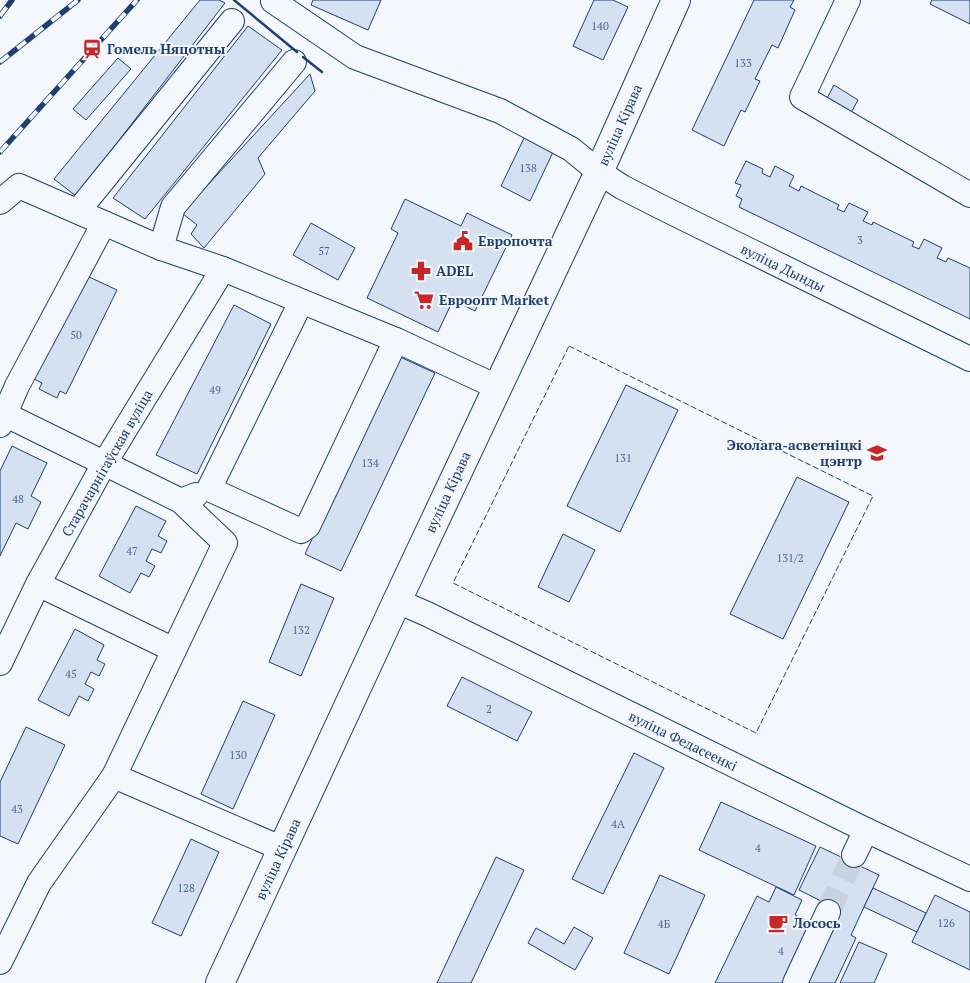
<svg xmlns="http://www.w3.org/2000/svg" width="970" height="983" font-family="'PT Serif',serif">
<style>
.building{fill:#d5e0f0;stroke:#1d3f73}
.lines{fill:none;stroke-linecap:round;stroke-linejoin:round}
.minor-tunnel{stroke:#c9d2e0;stroke-width:24;stroke-dasharray:24 12;stroke-linecap:butt}
.minor-casing{stroke:#1d3f73;stroke-width:26}
.major-casing{stroke:#1d3f73;stroke-width:30}
.minor{stroke:#f4f7fb;stroke-width:24}
.major{stroke:#f4f7fb;stroke-width:28}
.rail-casing{stroke:#1d3f73;stroke-width:5.5}
.rail{stroke:#f4f7fb;stroke-width:4;stroke-dasharray:11;stroke-linecap:butt}
.fence{stroke:#1d3f73;stroke-width:1;stroke-dasharray:6 2.5;stroke-linecap:butt}
.wall{stroke:#1d3f73;stroke-width:2.5}
.labels{text-anchor:middle;stroke-width:4;stroke-linejoin:round;paint-order:stroke}
.number-label{font-size:11px;fill:#4b6792}
.poi-label{font-size:14px;font-weight:bold;fill:#1d3f73;stroke:#f4f7fb;text-anchor:start}
.street-label{font-size:14px;fill:#1d3f73;stroke:#f4f7fb}
</style>
<rect width="100%" height="100%" fill="#f4f7fb"/>
<!-- building -->
<g class="building">
<path d="M200,0h19l6,3 -149,193 -22,-17z"/>
<path d="M313,0h68l-13,30 -57,-25z"/>
<path d="M594,0h19l15,7 -25,53 -30,-14z"/>
<path d="M754,0h40l-4,7 5,3 -17,38 -6,-3 -17,34 5,2 -15,31 -4,-2 -17,36 -32,-16z"/>
<path d="M932,0h38v24l-40,-20z"/>
<path d="M248,26l34,24 -137,169 -32,-21z"/>
<path d="M118,58l13,11 -45,51 -13,-11z"/>
<path d="M310,74l5,17 -57,67 7,16 -61,74 -13,-14 6,-9 -15,-12z"/>
<path d="M834,85l24,15 -12,22 -24,-14z"/>
<path d="M525,136l29,14 -24,51 -29,-15z"/>
<path d="M746,161l17,8 -1,4 8,4 5,-11 19,10 -5,10 10,5 2,-5 38,19 -2,4 7,3 5,-9 19,9 -5,9 9,4 1,-3 41,20 -2,4 7,3 5,-10 18,9 -5,10 9,4 2,-4 22,10v51l-231,-112 3,-8 -6,-3 5,-11 -6,-2z"/>
<path d="M405,199l56,27 6,-13 45,22 -37,76 -22,-11 -15,32 -71,-34 31,-65 -7,-4z"/>
<path d="M311,223l44,25 -17,32 -45,-25z"/>
<path d="M85,275l32,15 -51,104 -6,-3 -3,7 -18,-9 3,-6 -8,-4z"/>
<path d="M234,305l37,19 -74,150 -41,-19z"/>
<path d="M398,356l37,17 -94,198 -36,-17z"/>
<path d="M626,385l52,25 -58,122 -53,-26z"/>
<path d="M12,446l35,17 -16,33 10,6 -13,27 -12,-6 -16,33v-85z"/>
<path d="M797,477l52,25 -66,137 -53,-25z"/>
<path d="M136,506l30,15 -8,15 9,5 -6,12 -9,-4 -6,12 9,5 -6,11 -8,-4 -11,20 -31,-17z"/>
<path d="M563,534l32,16 -26,52 -31,-15z"/>
<path d="M301,584l33,14 -33,78 -32,-14z"/>
<path d="M75,629l29,16 -7,15 8,4 -6,12 -8,-4 -6,12 9,5 -6,12 -9,-5 -10,20 -31,-16z"/>
<path d="M462,677l70,35 -15,29 -70,-35z"/>
<path d="M243,701l32,14 -42,94 -32,-15z"/>
<path d="M26,727l39,18 -47,99 -18,-8v-54z"/>
<path d="M634,753l30,15 -61,126 -31,-15z"/>
<path d="M721,802l95,44 -22,49 -95,-45z"/>
<path d="M191,839l28,13 -38,84 -29,-13z"/>
<path d="M820,847l59,28 -28,60 5,3 -21,45h-31l35,-73 -40,-20z"/>
<path d="M496,857l28,13 -53,113h-34z"/>
<path d="M660,875l45,20 -36,79 -45,-21z"/>
<path d="M776,887l26,13 -7,15 20,9 -28,59h-72l42,-87 12,6z"/>
<path d="M873,888l53,25 -9,19 -53,-25z"/>
<path d="M935,895l35,17v58l-58,-28z"/>
<path d="M574,927l19,11 -18,32 -47,-27 8,-15 28,16z"/>
<path d="M859,942l28,12 -13,29h-34z"/>
</g>
<g class="lines">
<!-- minor-tunnel -->
<path class="minor-tunnel" d="M828,912l26,-57"/>
<defs>
<g id="minor">
<path d="M848,0l-46,97 168,98"/>
<path d="M273,1l82,56 145,54 71,38 28,23 23,15 39,20 309,152"/>
<path d="M0,202l19,-16 142,62 62,21 173,71 101,47"/>
<path d="M78,211l154,-190"/>
<path d="M161,248l12,-41 121,-145"/>
<path d="M301,302l-92,187 92,42 7,-5 88,-186"/>
<path d="M0,412l181,89 15,-6"/>
<path d="M0,425l17,-39 87,-163"/>
<path d="M38,584l136,66"/>
<path d="M397,601l30,13 439,216 104,49"/>
<path d="M0,663l38,-79 66,-120 119,-195"/>
<path d="M114,776l169,73"/>
<path d="M854,855l12,-25"/>
<path d="M0,962l39,-79 75,-107 111,-233 -44,-42"/>
<path d="M795,983l33,-71"/>
</g>
<path id="major" d="M220,983l177,-382 202,-429 77,-172"/>
</defs>
<!-- minor casing -->
<use href="#minor" class="minor-casing"/>
<!-- major casing -->
<use href="#major" class="major-casing"/>
<!-- minor -->
<use href="#minor" class="minor"/>
<!-- major -->
<use href="#major" class="major"/>
<defs>
<g id="rail">
<path d="M0,16l12,-16"/>
<path d="M0,62l78,-62"/>
<path d="M0,152l137,-152"/>
</g>
</defs>
<!-- rail casing -->
<use href="#rail" class="rail-casing"/>
<!-- rail -->
<use href="#rail" class="rail"/>
<!-- fence -->
<path class="fence" d="M569,346l304,150 -117,237 -303,-150z"/>
<!-- wall -->
<g class="wall">
<path d="M234,0l63,52"/>
<path d="M303,57l19,15"/>
</g>
</g>
<!-- icons -->
<defs>
<symbol id="station-bare" viewBox="-9 -9 18 18"><path d="M-3-6H3Q5-6 5-4V2Q5 4 3 4L4.5 6H3L1.5 4h-3L-3 6H-4.5L-3 4Q-5 4-5 2V-4Q-5-6-3-6ZM-3.5-4v3h7v-3ZM-3.5 1v1.5H-2V1ZM2 1v1.5H3.5V1Z" fill="#c62828" stroke="#f4f7fb" stroke-width="2.5" paint-order="stroke"/></symbol>
<symbol id="civic-bare" viewBox="-9 -9 18 18"><path d="M-.6-6.5H3V-4.5H.6V-3L4-1V1h2V6H-6V1h2V-1L-.6-3ZM-1.2 2.5V6h2.4V2.5Z" fill="#c62828" stroke="#f4f7fb" stroke-width="2.5" paint-order="stroke"/></symbol>
<symbol id="pharmacy-bare" viewBox="-9 -9 18 18"><path d="M-2-6h4v4h4v4h-4v4h-4v-4h-4v-4h4Z" fill="#c62828" stroke="#f4f7fb" stroke-width="2.5" paint-order="stroke"/></symbol>
<symbol id="supermarket-bare" viewBox="-9 -9 18 18"><path d="M-6-5.5h2.5l.6 2H6L4.5 2H-2.5L-4.4-4H-6ZM-1.5 3.2a1.3 1.3 0 1 0 .1 0ZM3 3.2a1.3 1.3 0 1 0 .1 0Z" fill="#c62828" stroke="#f4f7fb" stroke-width="2.5" paint-order="stroke"/></symbol>
<symbol id="school-bare" viewBox="-9 -9 18 18"><path d="M0-5L7-2L0 1L-7-2ZM-4 1L0 2.5L4 1V4Q0 6-4 4Z" fill="#c62828" stroke="#f4f7fb" stroke-width="2.5" paint-order="stroke"/></symbol>
<symbol id="cafe-bare" viewBox="-9 -9 18 18"><path d="M-5.5-4.5H6V0H3Q3 3.5 0 3.5H-2.5Q-5.5 3.5-5.5 0ZM3-3.2v2h1.7v-2ZM-6 4.5H4V6H-6Z" fill="#c62828" stroke="#f4f7fb" stroke-width="2.5" paint-order="stroke"/></symbol>
</defs>
<g fill-rule="evenodd">
<use href="#station-bare" x="78" y="35" width="28" height="28"/>
<use href="#civic-bare" x="449" y="227" width="28" height="28"/>
<use href="#pharmacy-bare" x="407" y="257" width="28" height="28"/>
<use href="#supermarket-bare" x="410" y="286" width="28" height="28"/>
<use href="#school-bare" x="863" y="439" width="28" height="28"/>
<use href="#cafe-bare" x="764" y="909" width="28" height="28"/>
</g>
<g class="labels">
<!-- number labels -->
<g class="number-label">
<text x="600" y="30">140</text>
<text x="743" y="67">133</text>
<text x="528" y="172">138</text>
<text x="860" y="244">3</text>
<text x="324" y="255">57</text>
<text x="76" y="339">50</text>
<text x="215" y="394">49</text>
<text x="623" y="462">131</text>
<text x="370" y="467">134</text>
<text x="18" y="503">48</text>
<text x="132" y="555">47</text>
<text x="790" y="562">131/2</text>
<text x="301" y="634">132</text>
<text x="71" y="678">45</text>
<text x="489" y="713">2</text>
<text x="238" y="759">130</text>
<text x="17" y="813">43</text>
<text x="618" y="828">4А</text>
<text x="758" y="852">4</text>
<text x="186" y="892">128</text>
<text x="946" y="927">126</text>
<text x="664" y="928">4Б</text>
<text x="781" y="955">4</text>
</g>
<!-- poi labels -->
<g class="poi-label">
<text x="107" y="54">Гомель Няцотны</text>
<text x="478" y="246">Европочта</text>
<text x="436" y="276">ADEL</text>
<text x="439" y="305">Евроопт Market</text>
<text x="862" y="450" text-anchor="end">Эколага-асветніцкі<tspan x="862" dy="16">цэнтр</tspan></text>
<text x="793" y="928">Лосось</text>
</g>
<!-- street labels -->
<g class="street-label">
<text transform="translate(620 125) rotate(-66)" y="5">вуліца Кірава</text>
<text transform="translate(783 268) rotate(26)" y="5">вуліца Дынды</text>
<text transform="translate(107 463) rotate(-60)" y="5">Старачарнігаўская вуліца</text>
<text transform="translate(448 492) rotate(-65)" y="5">вуліца Кірава</text>
<text transform="translate(683 741) rotate(26)" y="5">вуліца Федасеенкі</text>
<text transform="translate(278 859) rotate(-65)" y="5">вуліца Кірава</text>
</g>
</g>
</svg>
